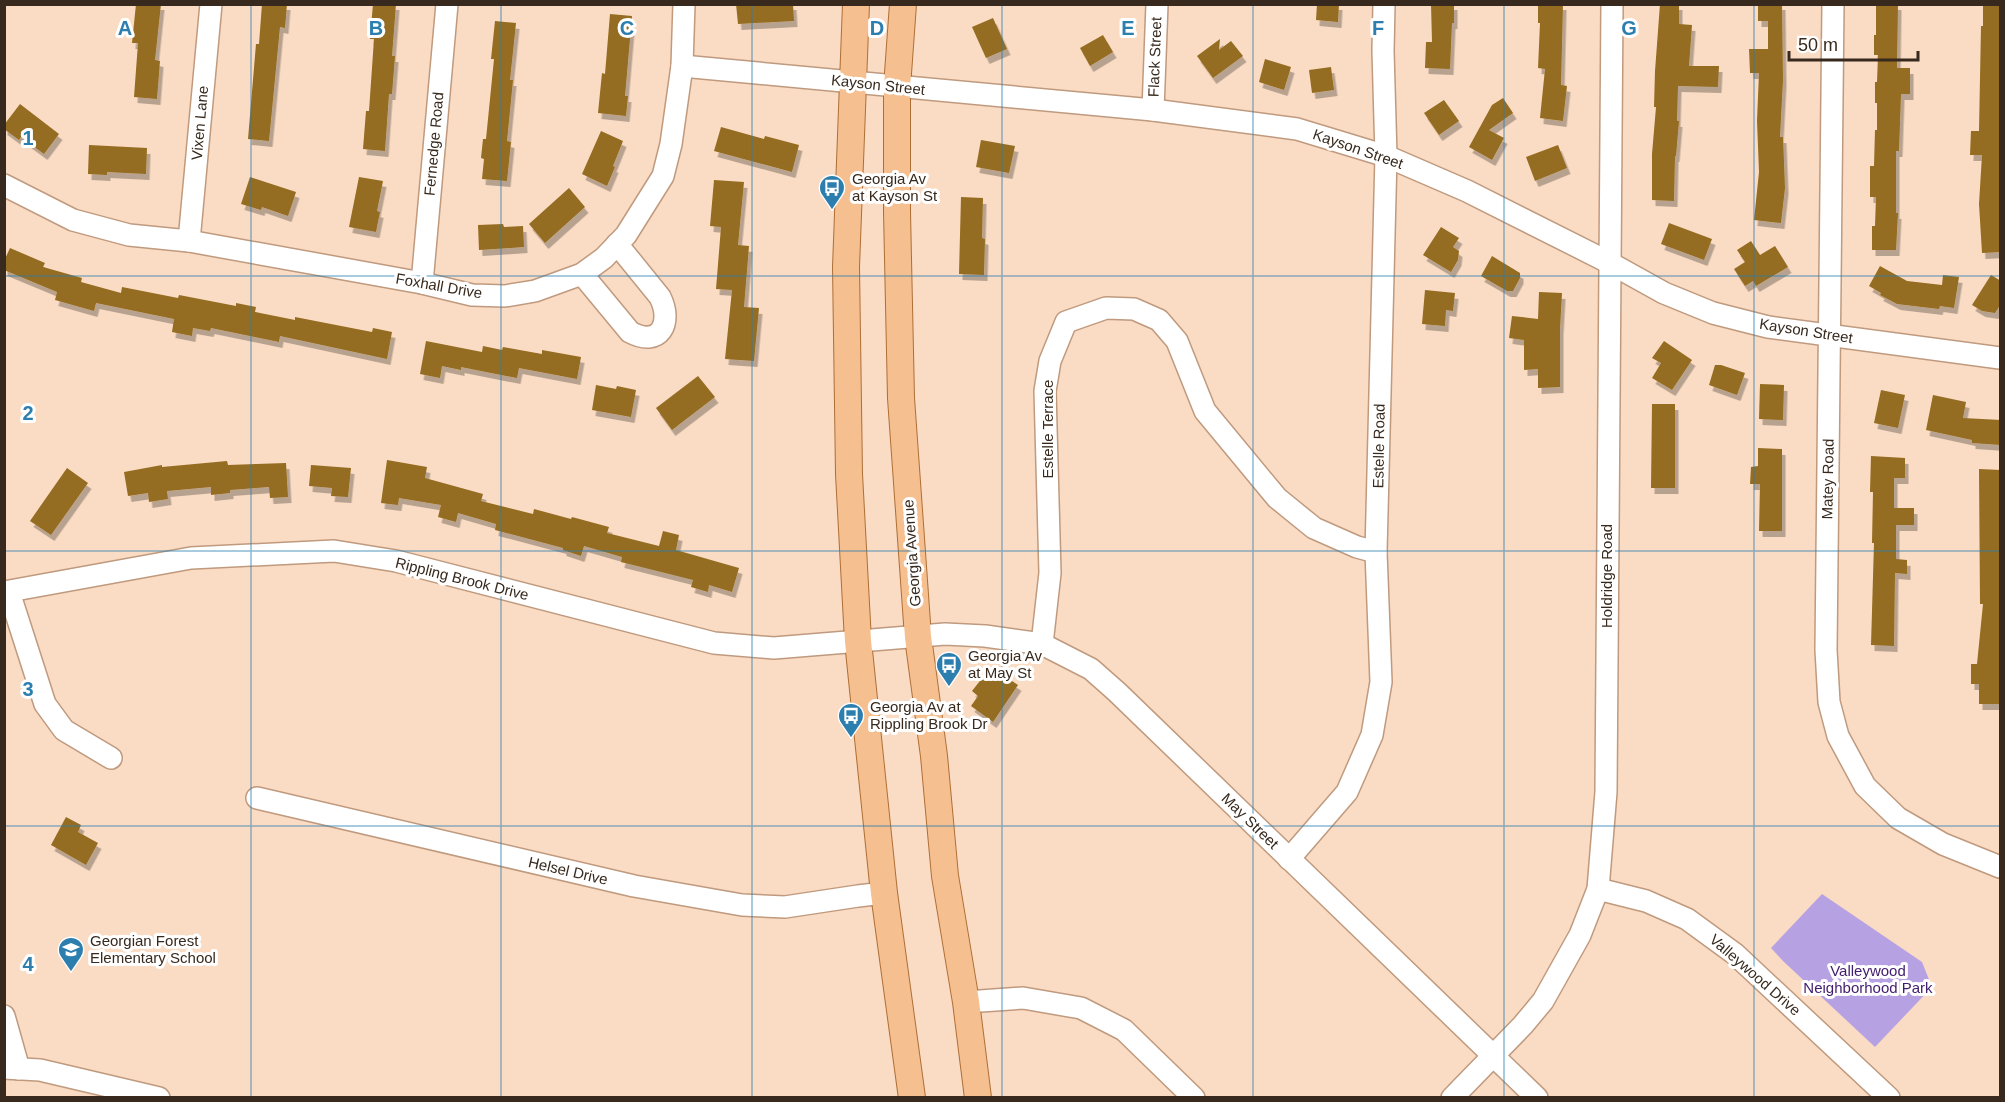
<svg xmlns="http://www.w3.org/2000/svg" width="2005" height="1102" font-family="Helvetica,sans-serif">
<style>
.green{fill:#b6a2e2}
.building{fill:#946c20;filter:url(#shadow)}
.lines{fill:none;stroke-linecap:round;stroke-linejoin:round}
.minor-casing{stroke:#bf9a7e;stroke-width:24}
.major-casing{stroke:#ae6f37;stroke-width:28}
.minor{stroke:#fff;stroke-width:21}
.major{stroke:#f5bf8f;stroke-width:26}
.grid{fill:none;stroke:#2b7eae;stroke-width:1.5;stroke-opacity:0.55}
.labels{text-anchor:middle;stroke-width:6;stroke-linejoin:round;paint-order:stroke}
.street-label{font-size:15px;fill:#37291d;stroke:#fff}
.poi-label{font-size:15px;fill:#37291d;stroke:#fff;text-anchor:start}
.park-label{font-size:15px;fill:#401c6d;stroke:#fff}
.grid-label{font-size:20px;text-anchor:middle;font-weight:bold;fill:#2b7eae;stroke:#fff;stroke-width:6;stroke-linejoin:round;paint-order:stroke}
</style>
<defs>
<filter id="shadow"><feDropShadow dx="3.5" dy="6" stdDeviation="0" flood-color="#0004"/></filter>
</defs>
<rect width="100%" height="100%" fill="#fadbc3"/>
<!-- green -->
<path class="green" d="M1822,894l100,68 10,25 -57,60 -92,-86 -12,-13z"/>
<!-- building -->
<g class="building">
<path d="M136,4h25l-6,56 5,1 -3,38 -23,-2 4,-54h-6z"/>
<path d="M262,4h25l-2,24 -5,-1 -11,114 -21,-2 8,-95h3z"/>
<path d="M373,4h23l-4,52h3l-3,38h-3l-4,57 -22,-2 3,-38h3l5,-72h-4z"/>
<path d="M736,4h57l1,17 -56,3z"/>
<path d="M1317,4h22l-1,18 -22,-2z"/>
<path d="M1431,4h23v19h-2l-2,46 -25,-1 1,-26h6z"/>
<path d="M1538,4h25l-2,81 6,1 -4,35 -23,-3 5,-49 -7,-1 2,-45h-2z"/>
<path d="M1660,4h19v20l13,1 -3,41h30l-1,21 -40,-1 -1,35h2l-3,35h-1l-1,45 -22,-1v-46l4,-47h-2l1,-36z"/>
<path d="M1758,4h24l1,76 -3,57h3l2,51 -4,35 -27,-3 5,-48 -2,-51 2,-48h-9l-1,-24h19v-28h-10z"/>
<path d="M1876,4h22l-1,64h13v26h-9l-2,57h-3v62h2l-2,37h-24v-24h3l1,-29h-6v-31h4l1,-36h2v-27h-2v-21h2l1,-27h-4v-20h2z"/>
<path d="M1983,4h18v248l-19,1 -3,-49 3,-49h-12l1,-24h8l2,-105h2z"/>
<path d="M610,14l22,2 -7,80h3l-2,20 -28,-3 4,-40 3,1z"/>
<path d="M993,18l14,31 -21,9 -14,-31z"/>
<path d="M495,21l21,2 -6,57h3l-6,61 4,1 -4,39 -25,-2 2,-20 -3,-1 2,-19h3l8,-80h-3z"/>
<path d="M1103,35l10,17 -23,14 -10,-18z"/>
<path d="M1220,39l-1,11 12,-9 12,15 -30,22 -16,-22z"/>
<path d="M1265,59l26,8 -7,23 -25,-8z"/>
<path d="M1331,67l3,23 -22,3 -3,-23z"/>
<path d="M1503,98l10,15 -24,17 15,8 -12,22 -23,-13 23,-42z"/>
<path d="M1444,100l15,21 -20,14 -15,-22z"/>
<path d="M20,104l39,30 -15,20 -23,-17 -2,3 -15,-11v-4z"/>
<path d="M721,127l43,12 1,-3 34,9 -7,27 -78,-21z"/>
<path d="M601,131l22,10 -10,25 2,1 -8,19 -25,-12z"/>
<path d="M981,140l34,6 -6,27 -33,-6z"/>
<path d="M89,145l58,3 -1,26 -39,-2v3l-19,-1z"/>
<path d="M1558,145l9,23 -32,13 -9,-24z"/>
<path d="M250,177l46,15 -8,24 -26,-9 -1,3 -20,-6z"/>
<path d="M359,177l24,4 -6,30 3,1 -4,20 -27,-5z"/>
<path d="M714,180l30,2 -6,63 11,1 -5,61 15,1 -5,53 -29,-2 7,-69 -16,-1 5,-62 -11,-1z"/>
<path d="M569,188l16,19 -40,36 -16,-19z"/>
<path d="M961,197l22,1 -1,40 3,1 -1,36 -25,-1z"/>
<path d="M1669,223l43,16 -8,21 -43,-16z"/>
<path d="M503,224l1,3 19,-1 1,21 -45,3 -1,-25z"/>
<path d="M1441,227l18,11 -6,9 6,4 -1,9 -7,12 -28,-17z"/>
<path d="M1751,241l9,14 15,-9 13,21 -32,19 -3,-5 -8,5 -11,-17 11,-7 -8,-12z"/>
<path d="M10,248l35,15 -2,4 39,11 -1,4 40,11 1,-6 56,11 1,-3 57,11v-3l20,4 -1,5 40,8v-3l77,15 1,-4 19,4 -5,27 -107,-23 -1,6 -68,-14 -1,3 -17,-3 -1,8 -20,-4 2,-13 -78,-16 -2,8 -39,-11 2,-8 -53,-22v-9z"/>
<path d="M1492,256l28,17v5l-7,13h-6l-26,-15z"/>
<path d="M1880,266l27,15 35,4 1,-10 16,2 -5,31 -14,-2 -1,3 -42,-5 -17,-9 1,-2 -12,-7z"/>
<path d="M1991,275l10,6v23l-6,9 -13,-2 -10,-6z"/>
<path d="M1425,290l30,3 -2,18 -7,-1 -1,16 -23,-2z"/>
<path d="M1539,292l23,1 -2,36v58l-22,1v-19l-14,1v-30l-15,-2 3,-22 26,3z"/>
<path d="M426,341l56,11 1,-6 19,4 1,-3 39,7v-4l39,7 -4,22 -58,-11 -2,10 -56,-11v3l-19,-4 -2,12 -20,-4z"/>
<path d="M1664,341l28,19 -20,30 -20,-12 9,-15 -9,-5z"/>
<path d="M1715,365h6l24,8 -8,22 -28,-10z"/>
<path d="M698,376l17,21 -43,33 -16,-22z"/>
<path d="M1760,384l24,1 -1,35 -24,-1z"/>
<path d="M596,385l20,4 1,-3 19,4 -5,27 -39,-7z"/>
<path d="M1881,390l24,5 -7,33 -24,-5z"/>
<path d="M1933,395l33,7 -3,16 38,2v25l-29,-2v-3l-46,-10z"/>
<path d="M1652,404h23v84h-24z"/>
<path d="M1758,448l24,1v82h-23l1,-47h-10l1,-17 7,-1z"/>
<path d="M1871,456l34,2v20h-11v30h20v17h-18v34l11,1v14l-12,-1 -1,73 -23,-1 3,-102h-2l1,-51h-3z"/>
<path d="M387,460l40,7 -2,11 58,16 -2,7 52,13 1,-5 37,10 1,-2 37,10 -2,6 52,13 4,-15 16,4 -3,15 63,18 -7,24 -23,-7 -1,7 -17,-5 2,-7 -72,-18 1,-5 -38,-11 -3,10 -18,-6v-2l-68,-18 1,-6 -38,-11 -2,9 -18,-5 3,-12 -42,-7 -1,7 -17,-2z"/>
<path d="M227,461l1,4 58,-2 2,34 -18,1 -1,-11 -39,3v3l-19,2v-8l-44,4 1,8 -19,3 -1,-9 -20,3 -4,-24 38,-7v2z"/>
<path d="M311,465l40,3 -3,29 -17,-1 1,-8 -23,-2z"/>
<path d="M67,468l21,15 -37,52 -21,-14z"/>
<path d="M1979,469l22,1v234h-22v-20h-8v-20h6l6,-60h-3z"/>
<path d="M1000,673l18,12 -25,37 -22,-16 7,-10 -6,-5 11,-14 6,4 3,-4 4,3z"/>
<path d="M66,817l15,8 -3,7 20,11 -12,22 -35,-20z"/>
</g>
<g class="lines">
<defs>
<g id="minor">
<path d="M1833,4l-7,646 3,52 9,34 27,50 33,32 45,26 57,23"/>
<path d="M682,66l471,44 144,19 89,27 81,35 143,72 54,30 49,20 55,14 232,31"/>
<path d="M1153,110l4,-106"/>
<path d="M4,185l69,35 56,15 60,6 233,42 50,12 33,1 30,-5 47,-17 22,-16 22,-23 37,-59 8,-32 11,-78 2,-62"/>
<path d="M189,241l22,-237"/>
<path d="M582,274l48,58c30,16 43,-9 30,-35l-43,-53"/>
<path d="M422,283l25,-279"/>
<path d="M4,592l187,-34 143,-7 62,10 318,82 60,5 171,-14 40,2 57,8 49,25 26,23 420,406"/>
<path d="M9,592l36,112 19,26 47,28"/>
<path d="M1042,644l8,-71 -5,-182 5,-30 16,-39 40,-14 28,1 25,11 18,21 28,70 72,87 37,30 43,19 19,5"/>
<path d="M257,798l377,88 108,19 43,2 73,-11 26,-3"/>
<path d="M1289,859l58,-67 25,-57 9,-53 -5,-130 10,-396 -3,-105 1,-47"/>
<path d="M1598,889l48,12 41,18 48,35 154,144"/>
<path d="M966,1002l57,-4 58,10 43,22 70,68"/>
<path d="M4,1016l15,53"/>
<path d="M4,1068l36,2 119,28"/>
<path d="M1452,1098l71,-73 20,-24 37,-66 18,-46 8,-97 6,-788"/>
</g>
<g id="major">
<path d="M856,4l-10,263 3,207 9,167 26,252 28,205"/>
<path d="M903,4l-6,83v125l4,186 17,239 16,119 11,120 21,126 12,96"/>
</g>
</defs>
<!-- minor casing -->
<use href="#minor" class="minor-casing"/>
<!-- major casing -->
<use href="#major" class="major-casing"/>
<!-- minor -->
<use href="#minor" class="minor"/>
<!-- major -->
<use href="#major" class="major"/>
</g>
<!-- grid -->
<path class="grid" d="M251,4v1094M501,4v1094M752,4v1094M1002,4v1094M1253,4v1094M1504,4v1094M1754,4v1094M4,276h1996M4,551h1996M4,826h1996"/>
<!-- icons -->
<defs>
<symbol id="bus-pin" viewBox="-11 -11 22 30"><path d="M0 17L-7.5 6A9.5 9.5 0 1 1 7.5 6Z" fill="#2b7eae" stroke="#fff"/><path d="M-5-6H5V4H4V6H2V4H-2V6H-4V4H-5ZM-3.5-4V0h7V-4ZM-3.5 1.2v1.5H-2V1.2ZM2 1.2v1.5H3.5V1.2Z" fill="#fff"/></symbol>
<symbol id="school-pin" viewBox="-11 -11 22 30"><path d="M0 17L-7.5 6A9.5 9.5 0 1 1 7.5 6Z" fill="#2b7eae" stroke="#fff"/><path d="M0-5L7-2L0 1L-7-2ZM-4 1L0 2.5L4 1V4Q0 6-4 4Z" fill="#fff"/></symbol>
</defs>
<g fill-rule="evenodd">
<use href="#bus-pin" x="817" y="173" width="30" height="40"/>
<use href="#bus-pin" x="934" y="650" width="30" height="40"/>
<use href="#bus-pin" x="836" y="701" width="30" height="40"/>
<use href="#school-pin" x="56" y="935" width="30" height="40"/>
</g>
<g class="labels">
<!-- street labels -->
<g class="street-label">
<text transform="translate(1155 57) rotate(-88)" y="5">Flack Street</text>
<text transform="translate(878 85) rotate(6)" y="5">Kayson Street</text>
<text transform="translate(200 123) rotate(-85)" y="5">Vixen Lane</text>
<text transform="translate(434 144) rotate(-85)" y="5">Fernedge Road</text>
<text transform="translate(1358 149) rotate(19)" y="5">Kayson Street</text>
<text transform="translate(439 286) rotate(10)" y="5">Foxhall Drive</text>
<text transform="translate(1806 331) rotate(9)" y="5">Kayson Street</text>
<text transform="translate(1048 429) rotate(-90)" y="5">Estelle Terrace</text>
<text transform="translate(1379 446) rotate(-89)" y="5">Estelle Road</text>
<text transform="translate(1828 479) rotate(-89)" y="5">Matey Road</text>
<text transform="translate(912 553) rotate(-94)" y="5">Georgia Avenue</text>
<text transform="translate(1607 576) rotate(-90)" y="5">Holdridge Road</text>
<text transform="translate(462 579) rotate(14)" y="5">Rippling Brook Drive</text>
<text transform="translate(1250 821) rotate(44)" y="5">May Street</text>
<text transform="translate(568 871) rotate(13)" y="5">Helsel Drive</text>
<text transform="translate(1755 975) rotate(41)" y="5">Valleywood Drive</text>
</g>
<!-- poi labels -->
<g class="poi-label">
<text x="852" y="184">Georgia Av<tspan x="852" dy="17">at Kayson St</tspan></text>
<text x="968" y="661">Georgia Av<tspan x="968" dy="17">at May St</tspan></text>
<text x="870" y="712">Georgia Av at<tspan x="870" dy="17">Rippling Brook Dr</tspan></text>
<text x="90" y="946">Georgian Forest<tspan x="90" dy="17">Elementary School</tspan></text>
</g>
<!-- park labels -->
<g class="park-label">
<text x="1868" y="976">Valleywood<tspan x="1868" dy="17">Neighborhood Park</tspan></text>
</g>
</g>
<g class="grid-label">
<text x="125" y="35">A</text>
<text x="376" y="35">B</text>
<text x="627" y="35">C</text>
<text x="877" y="35">D</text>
<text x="1128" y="35">E</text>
<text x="1378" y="35">F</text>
<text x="1629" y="35">G</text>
<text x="28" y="145">1</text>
<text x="28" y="420">2</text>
<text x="28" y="696">3</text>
<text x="28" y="971">4</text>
</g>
<!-- border -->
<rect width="2005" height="1102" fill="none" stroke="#37291d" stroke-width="12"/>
<!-- scale -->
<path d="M1789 51v9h129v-9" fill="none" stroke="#37291d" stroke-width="3"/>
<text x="1798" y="51" font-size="18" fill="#37291d" stroke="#ffffff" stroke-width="4.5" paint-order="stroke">50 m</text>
</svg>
